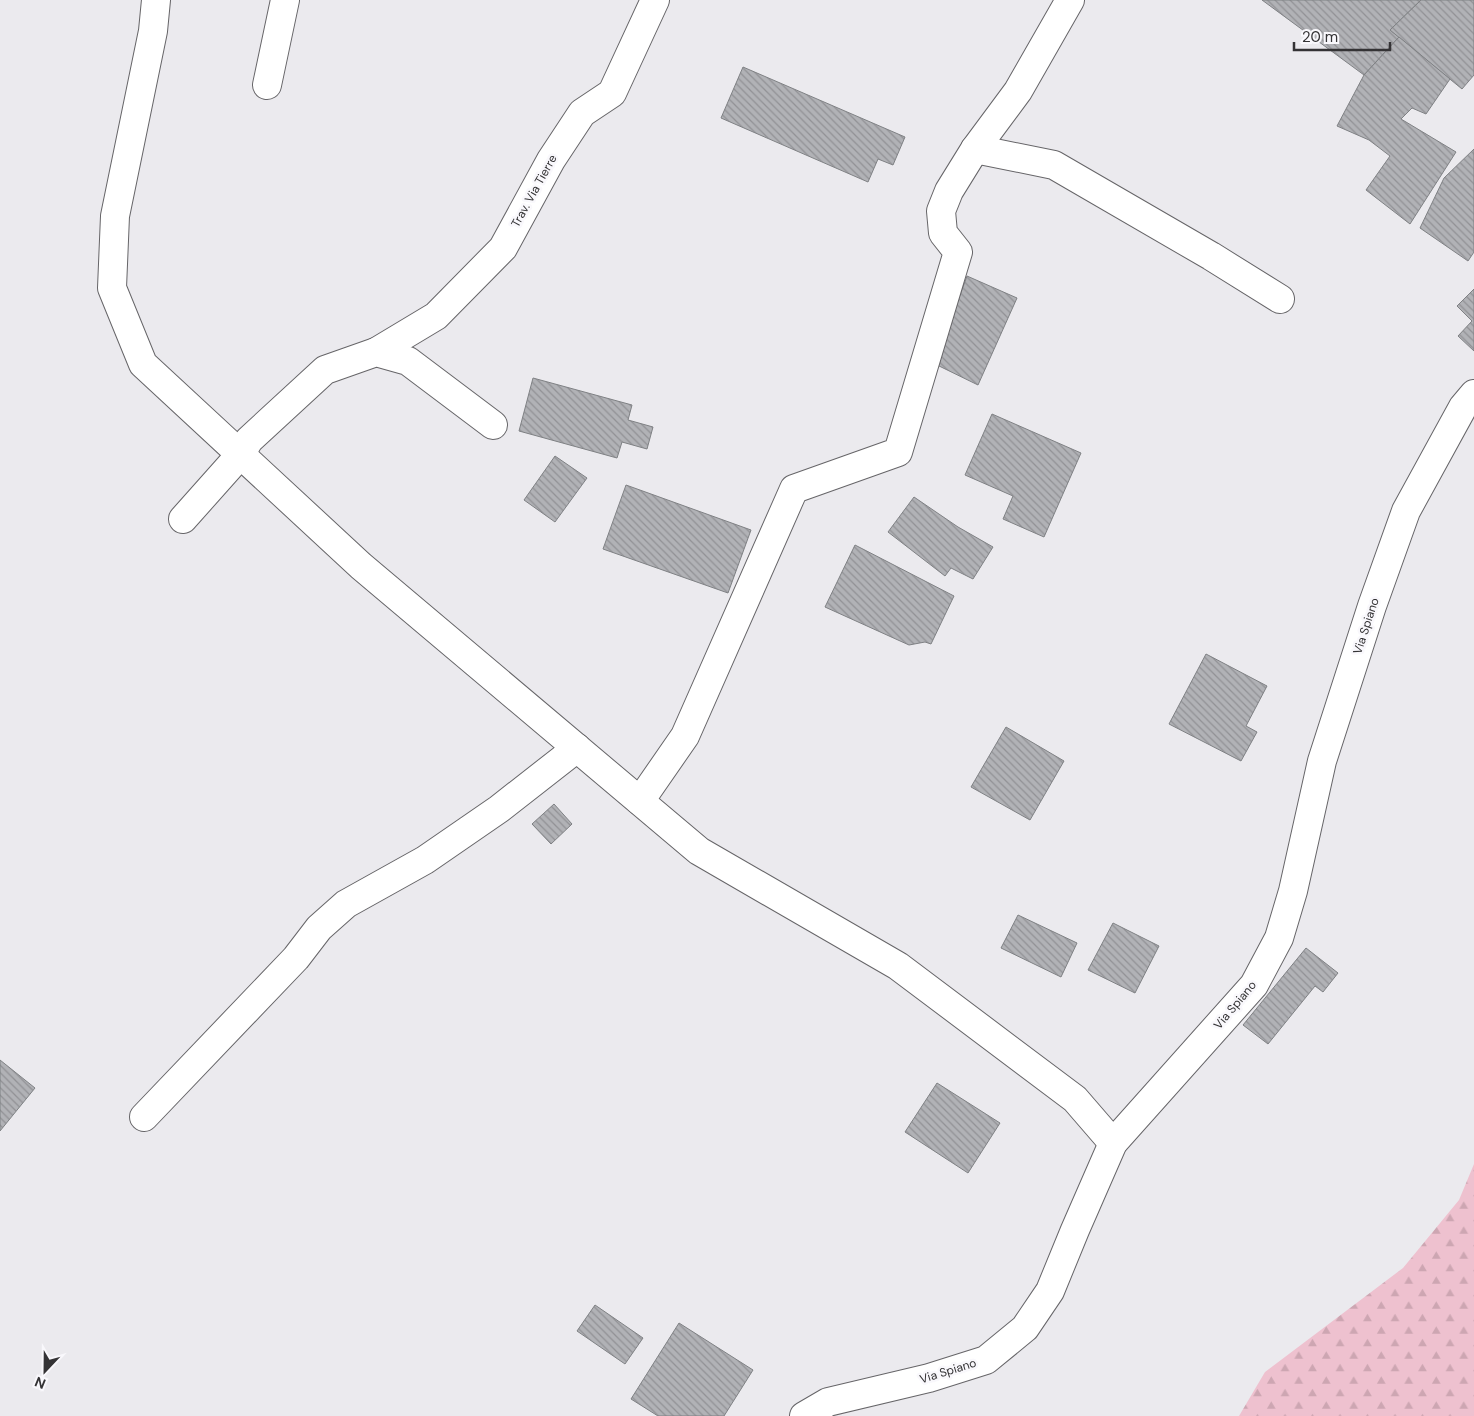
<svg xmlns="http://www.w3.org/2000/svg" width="1474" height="1416" font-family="'DM Sans',sans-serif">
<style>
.forest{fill:url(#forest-firs)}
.building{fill:url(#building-back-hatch);stroke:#7f8184}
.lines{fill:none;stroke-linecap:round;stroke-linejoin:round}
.minor-casing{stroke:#666568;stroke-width:30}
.minor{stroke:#fff;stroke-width:28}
.labels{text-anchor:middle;stroke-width:5;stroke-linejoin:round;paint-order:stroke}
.street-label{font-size:12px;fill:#343335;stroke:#f9f8fc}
</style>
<defs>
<pattern id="forest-firs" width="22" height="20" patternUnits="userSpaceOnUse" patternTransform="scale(1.25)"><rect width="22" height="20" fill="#eec1cf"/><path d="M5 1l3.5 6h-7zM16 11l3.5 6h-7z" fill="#cda6b2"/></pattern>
<pattern id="building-back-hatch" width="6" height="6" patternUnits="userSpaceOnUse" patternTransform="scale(1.25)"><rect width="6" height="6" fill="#b1b2b6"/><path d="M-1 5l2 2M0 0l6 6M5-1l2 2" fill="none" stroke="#919195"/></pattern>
</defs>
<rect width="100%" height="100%" fill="#ebeaee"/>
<!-- forest -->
<path class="forest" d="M1474,1164v252h-235l26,-44 138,-104 56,-68z"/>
<!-- building -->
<g class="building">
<path d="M1262,0h159l-31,30 9,7 -35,38z"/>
<path d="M1421,0h53v75l-12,14 -72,-59z"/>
<path d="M1399,37l51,42 -24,35 -14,-6 -11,11 55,33 -46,72 -44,-34 24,-34 -21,-16 -32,-14 27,-51z"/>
<path d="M743,67l162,70 -12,28 -15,-6 -10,23 -147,-64z"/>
<path d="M1474,149v103l-6,9 -48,-33 24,-50z"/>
<path d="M967,276l50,22 -39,87 -43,-21z"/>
<path d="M1474,289v62l-16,-15 14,-15 -15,-15z"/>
<path d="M533,378l99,27 -4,15 25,7 -6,22 -25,-7 -5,16 -98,-27z"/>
<path d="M992,414l89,39 -37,84 -41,-18 10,-23 -48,-21z"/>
<path d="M555,456l32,22 -32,44 -31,-22z"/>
<path d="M626,485l125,45 -23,63 -125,-44z"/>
<path d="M914,497l44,30 35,20 -20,32 -22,-11 -6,8 -57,-44z"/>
<path d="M855,545l99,51 -23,48 -6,-2 -16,3 -84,-38z"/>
<path d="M1206,654l61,32 -21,40 11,6 -16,29 -72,-37z"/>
<path d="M1006,727l58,34 -34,59 -59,-33z"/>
<path d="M554,804l18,20 -21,20 -19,-20z"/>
<path d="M1018,915l59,28 -16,34 -60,-29z"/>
<path d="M1113,923l46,23 -24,47 -47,-23z"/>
<path d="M1306,948l32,25 -15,19 -8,-6 -47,58 -25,-19z"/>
<path d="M0,1060l35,28 -35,43z"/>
<path d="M937,1083l63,40 -32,50 -63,-41z"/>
<path d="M595,1305l48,33 -18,26 -48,-33z"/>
<path d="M679,1323l74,47 -29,46h-66l-27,-17z"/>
</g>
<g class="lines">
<defs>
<g id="minor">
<path d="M156,0l-3,31 -38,185 -3,72 31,76 218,202 338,285 199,115 177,133 38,44"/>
<path d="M267,85l18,-85"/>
<path d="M975,149l79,16 157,91 69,43"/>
<path d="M376,352l60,-36 67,-68 48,-88 31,-47 30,-20 43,-93"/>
<path d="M183,519l57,-64 9,-15 76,-70 51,-18 32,9 85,64"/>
<path d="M640,801l45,-65 109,-247 104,-37 60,-200 -15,-19 -2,-22 8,-20 26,-42 43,-58 52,-91"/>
<path d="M144,1117l152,-159 23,-30 27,-24 79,-44 74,-51 78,-61"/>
<path d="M804,1416l24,-14 101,-24 57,-18 39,-32 25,-37 25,-61 38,-87 141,-158 25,-47 14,-47 29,-130 50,-155 34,-95 57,-104 11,-13"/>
</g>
</defs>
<!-- minor casing -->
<use href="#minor" class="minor-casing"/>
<!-- minor -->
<use href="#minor" class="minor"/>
</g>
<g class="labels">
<!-- street labels -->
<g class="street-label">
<text transform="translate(534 191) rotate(-61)" y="4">Trav. Via Tierre</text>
<text transform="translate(1366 626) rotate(-72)" y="4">Via Spiano</text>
<text transform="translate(1235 1005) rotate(-50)" y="4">Via Spiano</text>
<text transform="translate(948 1371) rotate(-17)" y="4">Via Spiano</text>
</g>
</g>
<!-- north arrow -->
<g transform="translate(45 1371) rotate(202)" stroke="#f9f8fc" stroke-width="4" paint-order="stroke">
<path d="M0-4L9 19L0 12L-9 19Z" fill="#343335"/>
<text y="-8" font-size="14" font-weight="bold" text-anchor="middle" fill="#343335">N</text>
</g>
<!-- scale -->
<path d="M1294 42v8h96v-8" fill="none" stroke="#343335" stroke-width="2.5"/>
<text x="1302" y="42" font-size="15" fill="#343335" stroke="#f9f8fc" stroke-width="4" paint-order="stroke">20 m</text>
</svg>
